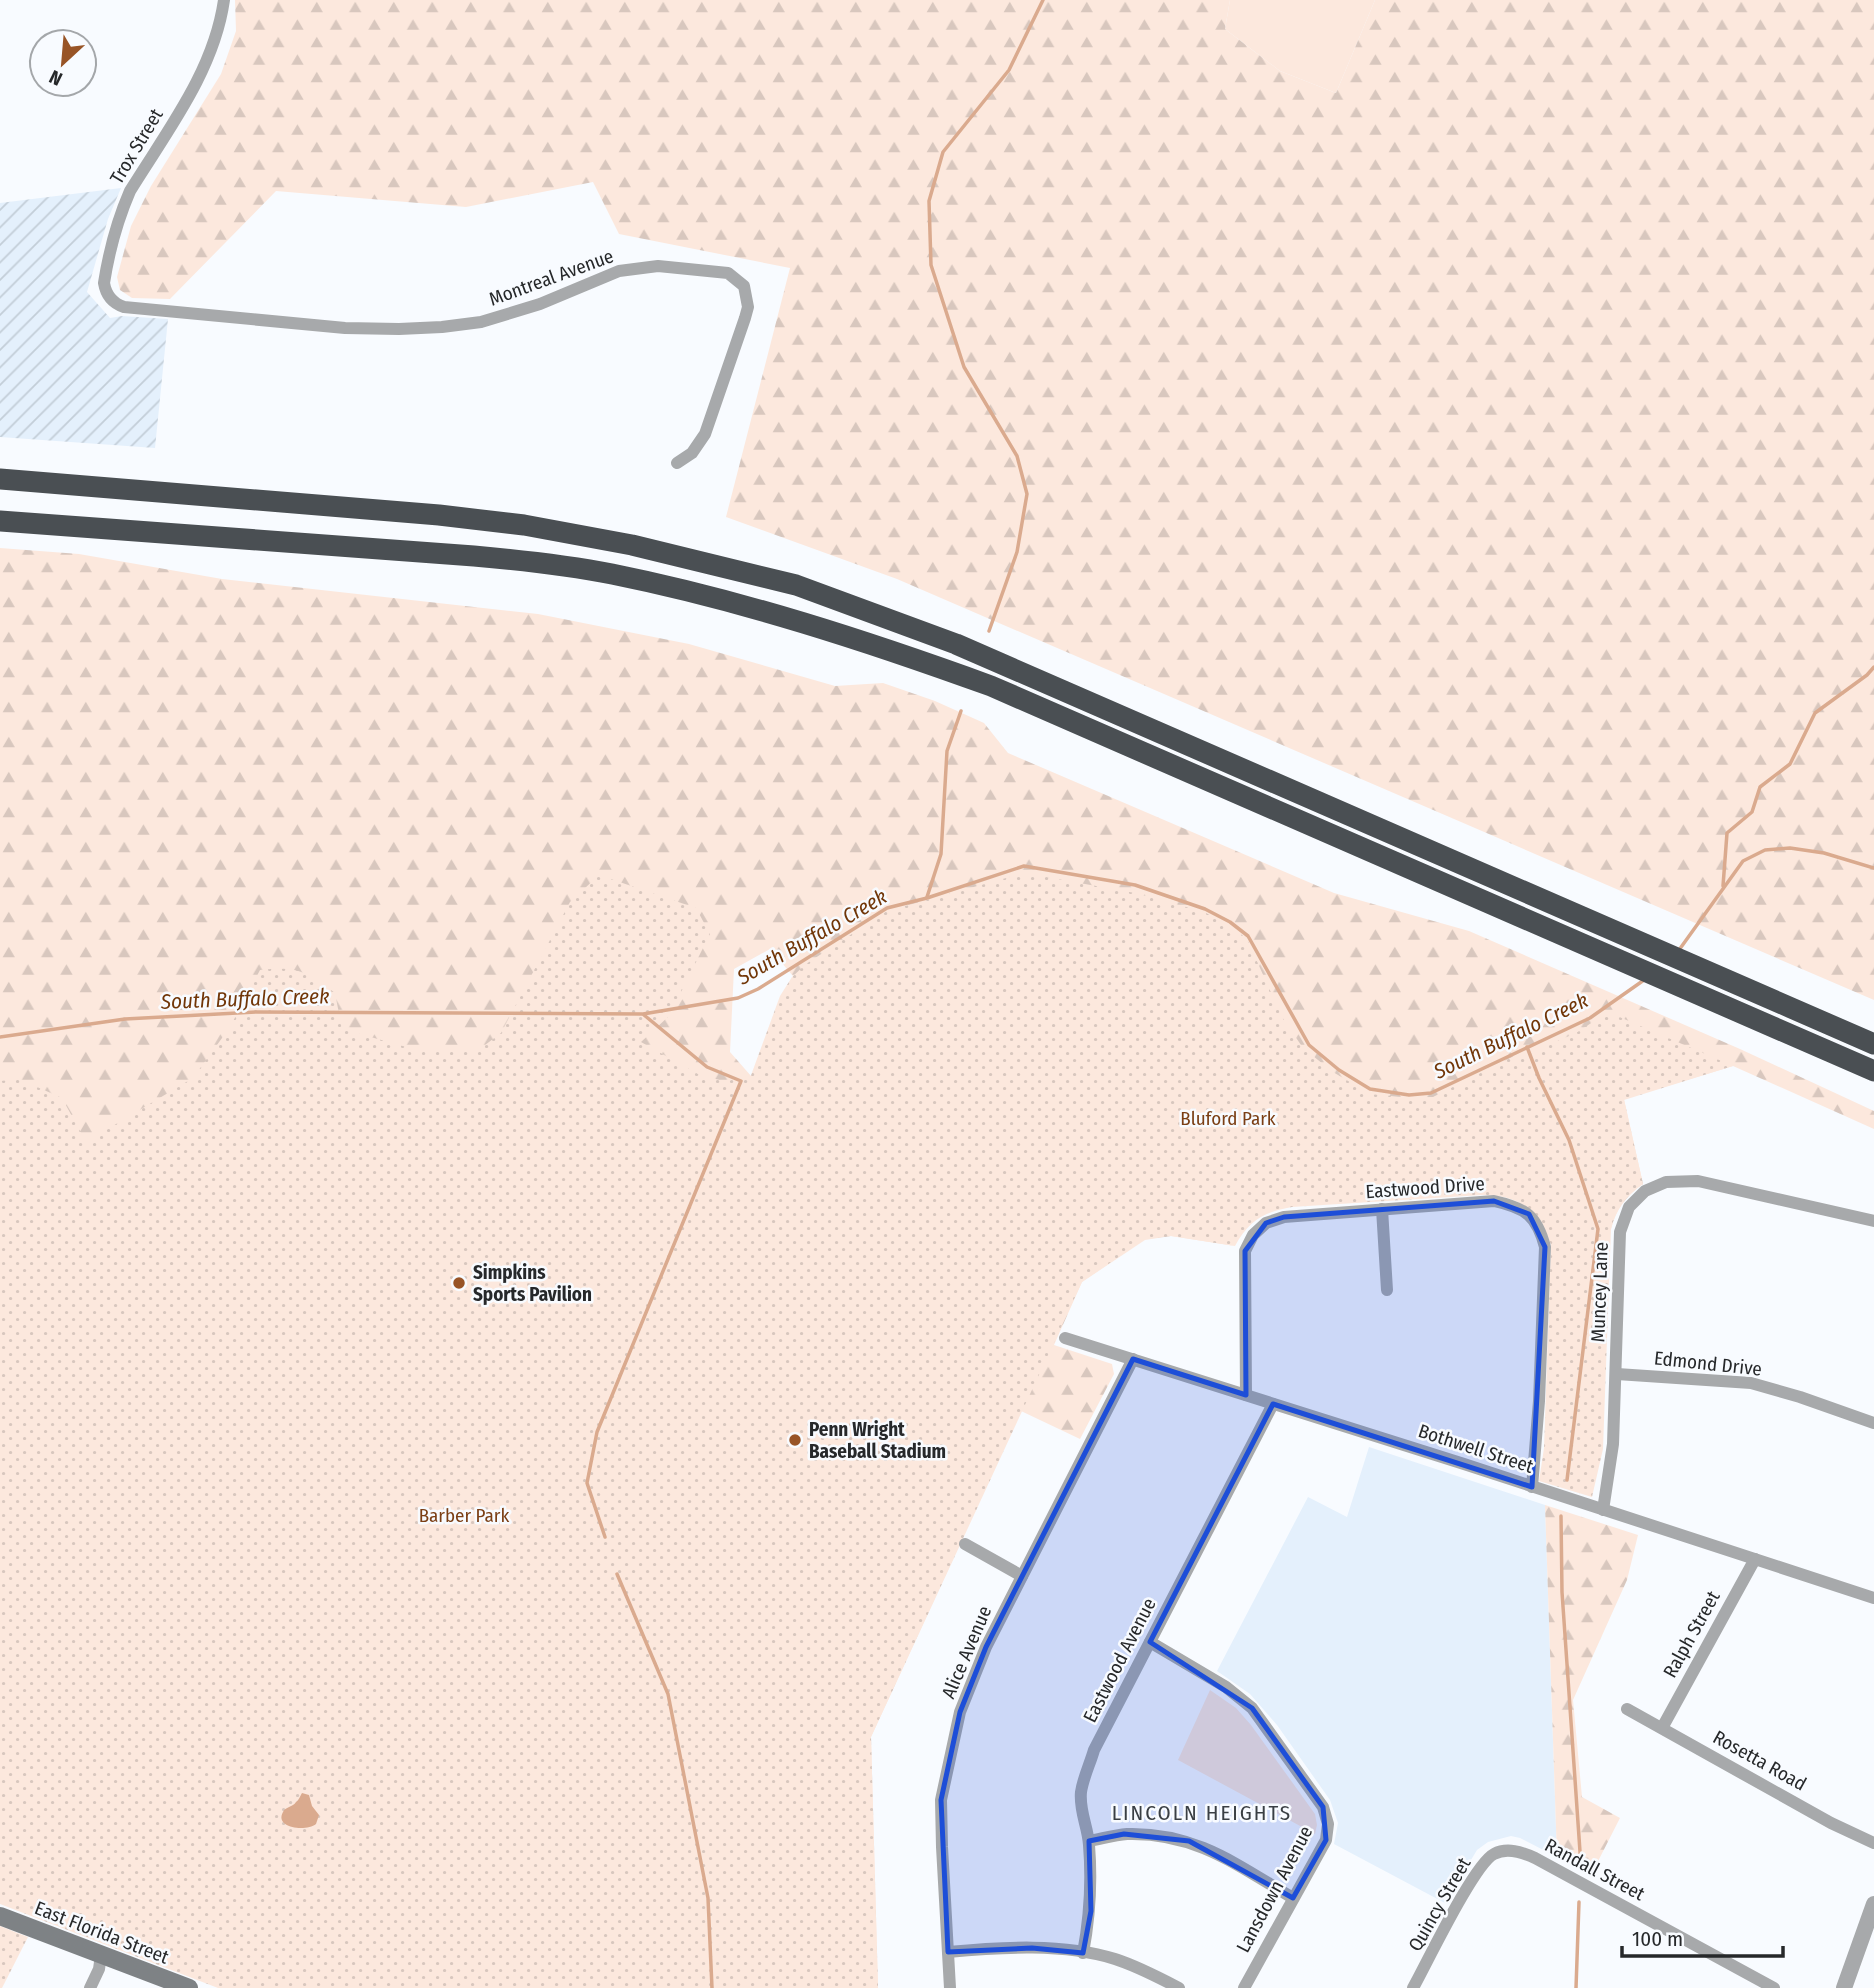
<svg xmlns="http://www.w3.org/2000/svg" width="1874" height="1988" font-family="'Fira Sans Condensed',sans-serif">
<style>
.built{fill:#e4f0fc}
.industrial{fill:url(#industrial-furrows)}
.green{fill:#fce8dd}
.forest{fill:url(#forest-firs)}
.park{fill:url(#park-dots)}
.water{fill:#daaa8e}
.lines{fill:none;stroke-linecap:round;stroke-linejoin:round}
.stream{stroke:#daaa8e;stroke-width:3.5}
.minor{stroke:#a7a9ab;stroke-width:12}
.tertiary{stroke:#a7a9ab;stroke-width:16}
.secondary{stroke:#7e8285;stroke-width:18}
.motorway{stroke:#4a4f53;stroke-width:21}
.marked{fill:#1d4ed8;fill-opacity:0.2;stroke:#1d4ed8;stroke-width:5;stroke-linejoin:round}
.poi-dot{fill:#985426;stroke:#f8fbff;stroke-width:2.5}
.labels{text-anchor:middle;stroke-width:5;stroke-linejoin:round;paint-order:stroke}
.street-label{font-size:19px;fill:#26282a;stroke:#f8fbff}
.park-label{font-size:19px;fill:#7b3f15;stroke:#f8fbff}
.poi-label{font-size:19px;font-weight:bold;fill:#26282a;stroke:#f8fbff;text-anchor:start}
.water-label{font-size:21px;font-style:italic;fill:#713608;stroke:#f8fbff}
.neighbourhood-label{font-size:21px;letter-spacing:2px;fill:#3a3f44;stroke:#f8fbff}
</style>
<defs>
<pattern id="industrial-furrows" width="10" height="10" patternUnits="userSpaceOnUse" patternTransform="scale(1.75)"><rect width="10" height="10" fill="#e4f0fc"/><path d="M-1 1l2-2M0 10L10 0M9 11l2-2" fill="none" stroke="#c3ced8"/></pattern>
<pattern id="forest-firs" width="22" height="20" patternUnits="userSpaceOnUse" patternTransform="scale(1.75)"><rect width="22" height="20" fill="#fce8dd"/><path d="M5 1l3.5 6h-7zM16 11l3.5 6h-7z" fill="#d8c7be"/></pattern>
<pattern id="park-dots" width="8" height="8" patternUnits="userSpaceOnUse" patternTransform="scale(1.75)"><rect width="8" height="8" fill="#fce8dd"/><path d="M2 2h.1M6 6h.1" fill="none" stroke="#d8c7be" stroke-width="1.8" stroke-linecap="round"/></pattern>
</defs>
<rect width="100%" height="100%" fill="#f8fbff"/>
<!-- built -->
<path class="built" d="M1369,1447l176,58 12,352 -37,-19 -9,-2 -23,6 -11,8 -32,53 -111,-59 4,-21 -8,-23 -53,-75 -27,-31 -33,-23 91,-174 39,20z"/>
<!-- industrial -->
<path class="industrial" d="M121,188l-13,31 -21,73 23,26 12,-2 46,3 -13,129 -155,-11v-234z"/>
<!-- green -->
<g class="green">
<path d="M1230,0h145l-39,93 -56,-22 -55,-42z"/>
<path d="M1210,1690l26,18 15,17 64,89 2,11 -2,9 -137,-74z"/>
</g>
<!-- forest -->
<g class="forest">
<path d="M235,0h995l-5,29 55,42 56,22 39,-93h499v1000l-977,-421 -171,-62 64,-249 -171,-34 -26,-52 -127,25 -190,-16 -106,108 -38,-1 -12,-8 -3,-13 14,-51 20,-40 70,-112 15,-43z"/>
<path d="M0,548l79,6 143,25 316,35 151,30 146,42 48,-3 52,18 49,22 24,30 326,140 135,38 271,118 134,62v18l-141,-63 -109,33 19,85c-17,12 -27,25 -32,45l-159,-119 -626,-95 -56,-66 -36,20 -4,83 42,48 235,88 228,58 -64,-10 -26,4 -63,42 -28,63 58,19 2,10 -34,65 -59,-28 -150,326 7,251h-77l-801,-173z"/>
<path d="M1545,1505l93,30 -11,45 -54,120 9,97 38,21 -29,57 -34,-18z"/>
</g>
<!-- park -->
<g class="park">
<path d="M1024,873l111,20 69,19 25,13 18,14 35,78 21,31 30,24 37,22 41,4 22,-1 81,-41 18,-4 44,-19 32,-21 125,54 -109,34 19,84c-17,12 -27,25 -32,45l-8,220 -11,48 -53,-16 5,-33 7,-203c-12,-36 -33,-50 -69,-50l-190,12c-28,5 -43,13 -57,39l-64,-10 -26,3 -63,43 -211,455 7,251h-660l-218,-84v-823l19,-2 43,19 24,44 107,-64 37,-51 30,-57c37,-4 46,1 75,23l7,36 68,19 67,3 24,-18 69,-131 29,-27 97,33 14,26 -41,82 -28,26 57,32 25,7 27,-3 30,-82 12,-19 14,-13 81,-53z"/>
<path d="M0,1926l28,11 -26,51h-2z"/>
</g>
<!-- water -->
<path class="water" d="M302,1793l7,2 3,11 7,9 -3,9c-10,8 -42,4 -33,-12 2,-5 10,-5 13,-10 3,-2 4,-6 6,-9z"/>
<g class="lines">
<!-- stream -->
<g class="stream">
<path d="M989,631l28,-79 10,-58 -10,-38 -53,-89 -33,-102 -2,-64 14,-49 66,-82 34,-70"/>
<path d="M1723,886l4,-53 25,-21 8,-25 30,-23 25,-51 52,-38 7,-8"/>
<path d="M927,897l14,-43 6,-103 14,-40"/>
<path d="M1679,950l64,-89 22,-11 25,-2 34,5 50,15"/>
<path d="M0,1037l125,-18 131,-7 387,2 95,-16 20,-9 129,-81 40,-10 97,-32 111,19 70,24 25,13 18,14 61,109 30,25 31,19 39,6 22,-2 159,-75 54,-38"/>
<path d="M1527,1047l12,31 30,62 29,89 -31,251"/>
<path d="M1561,1516l1,76 19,274"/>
<path d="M605,1537l-18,-54 10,-51 144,-351 -34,-14 -63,-52"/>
<path d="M617,1574l51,120 40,204 4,90"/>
<path d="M1576,1988l3,-86"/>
</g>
<!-- minor -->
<g class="minor">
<path d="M224,0c-10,71 -57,131 -94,191 -13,30 -21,60 -26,92 2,12 8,20 20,24l221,21 54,1 43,-2 39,-5 59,-18 79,-33 39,-5 70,7 16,13 4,21 -3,11 -40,116 -13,19 -15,10"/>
<path d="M1382,1209l5,81"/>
<path d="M1065,1338l399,126 410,134"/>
<path d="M1617,1374l134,9 49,14 74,26"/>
<path d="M1246,1395l-1,-144 8,-16 13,-12 18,-6 210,-16c32,7 43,15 51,46l-6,154 -7,86"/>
<path d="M1603,1510l10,-66 7,-212 9,-25 16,-16 21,-9 32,-1 176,40"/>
<path d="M965,1544l57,32"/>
<path d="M1150,1642l76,45 26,21 71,99 5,17 -2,16 -82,148"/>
<path d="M1627,1709l204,114 43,20"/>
<path d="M1662,1728l93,-169"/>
<path d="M1089,1841c12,-2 25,-6 38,-7 68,-2 110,31 166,64"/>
<path d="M948,1952c53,-5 116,-9 167,7 22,7 43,18 64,29"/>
<path d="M1083,1953c7,-37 9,-71 6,-108 -1,-18 -10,-34 -8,-53 2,-14 9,-28 13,-42l179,-346"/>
<path d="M90,1988l9,-19 2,-14"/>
<path d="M950,1988l-8,-141 -1,-47 19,-88 26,-65 147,-288"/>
<path d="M1413,1988c14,-25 61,-124 81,-134 13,-7 28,-2 41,4l239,130"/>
</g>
<!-- tertiary -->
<path class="tertiary" d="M1844,1988l30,-84"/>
<!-- secondary -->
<path class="secondary" d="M0,1916l189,72"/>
<!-- motorway -->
<g class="motorway">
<path d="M0,479l439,36 85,10 108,20 164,40 160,59 918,400"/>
<path d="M0,521l474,35c46,4 92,9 138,18 129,26 255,67 379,112l883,385"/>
</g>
</g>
<!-- marked area -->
<path class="marked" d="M1494,1201l35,13 16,33 -13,240 -259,-83 -123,238 102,66 71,99 3,33 -33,58 -104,-57 -65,-7 -35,7 2,70 -8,42 -51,-5 -84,4 -7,-152 19,-88 26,-65 147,-288 113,36 -1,-144 21,-28 18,-6z"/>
<!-- markers -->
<g class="poi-dot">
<circle cx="459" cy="1283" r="7"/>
<circle cx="795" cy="1440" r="7"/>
</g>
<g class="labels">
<!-- street labels -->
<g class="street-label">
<text transform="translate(136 146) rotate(-59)" y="7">Trox Street</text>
<text transform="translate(551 277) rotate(-20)" y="7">Montreal Avenue</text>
<text transform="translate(1425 1187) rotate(-4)" y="7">Eastwood Drive</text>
<text transform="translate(1599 1292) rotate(-88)" y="7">Muncey Lane</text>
<text transform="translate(1708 1363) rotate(6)" y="7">Edmond Drive</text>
<text transform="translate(1476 1448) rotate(18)" y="7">Bothwell Street</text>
<text transform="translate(1691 1634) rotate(-61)" y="7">Ralph Street</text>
<text transform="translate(966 1652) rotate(-67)" y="7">Alice Avenue</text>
<text transform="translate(1119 1660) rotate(-63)" y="7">Eastwood Avenue</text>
<text transform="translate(1760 1760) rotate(29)" y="7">Rosetta Road</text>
<text transform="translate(1595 1869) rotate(28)" y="7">Randall Street</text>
<text transform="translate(1274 1889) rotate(-62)" y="7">Lansdown Avenue</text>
<text transform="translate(1439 1904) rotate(-60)" y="7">Quincy Street</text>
<text transform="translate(102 1932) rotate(21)" y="7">East Florida Street</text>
</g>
<!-- park labels -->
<g class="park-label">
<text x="1228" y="1125">Bluford Park</text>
<text x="464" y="1522">Barber Park</text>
</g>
<!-- poi labels -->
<g class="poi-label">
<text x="473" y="1279">Simpkins<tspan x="473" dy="22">Sports Pavilion</tspan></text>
<text x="809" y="1436">Penn Wright<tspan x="809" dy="22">Baseball Stadium</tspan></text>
</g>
<!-- water labels -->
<g class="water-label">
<text transform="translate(812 937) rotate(-30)" y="7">South Buffalo Creek</text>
<text transform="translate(245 999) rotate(-2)" y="7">South Buffalo Creek</text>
<text transform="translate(1511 1036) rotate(-26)" y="7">South Buffalo Creek</text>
</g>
<!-- neighbourhood labels -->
<g class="neighbourhood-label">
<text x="1202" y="1820">LINCOLN HEIGHTS</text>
</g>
</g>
<!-- north arrow -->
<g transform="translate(63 63) rotate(206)"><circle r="33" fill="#f8fbff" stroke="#a4a7aa" stroke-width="2"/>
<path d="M0-5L12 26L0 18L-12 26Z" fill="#985426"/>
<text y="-10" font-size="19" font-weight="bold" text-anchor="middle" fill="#26282a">N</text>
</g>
<!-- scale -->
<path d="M1622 1946v10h161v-10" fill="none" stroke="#26282a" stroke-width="3.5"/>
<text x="1632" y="1946" font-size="21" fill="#26282a" stroke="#f8fbff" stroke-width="5" paint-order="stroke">100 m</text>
</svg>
